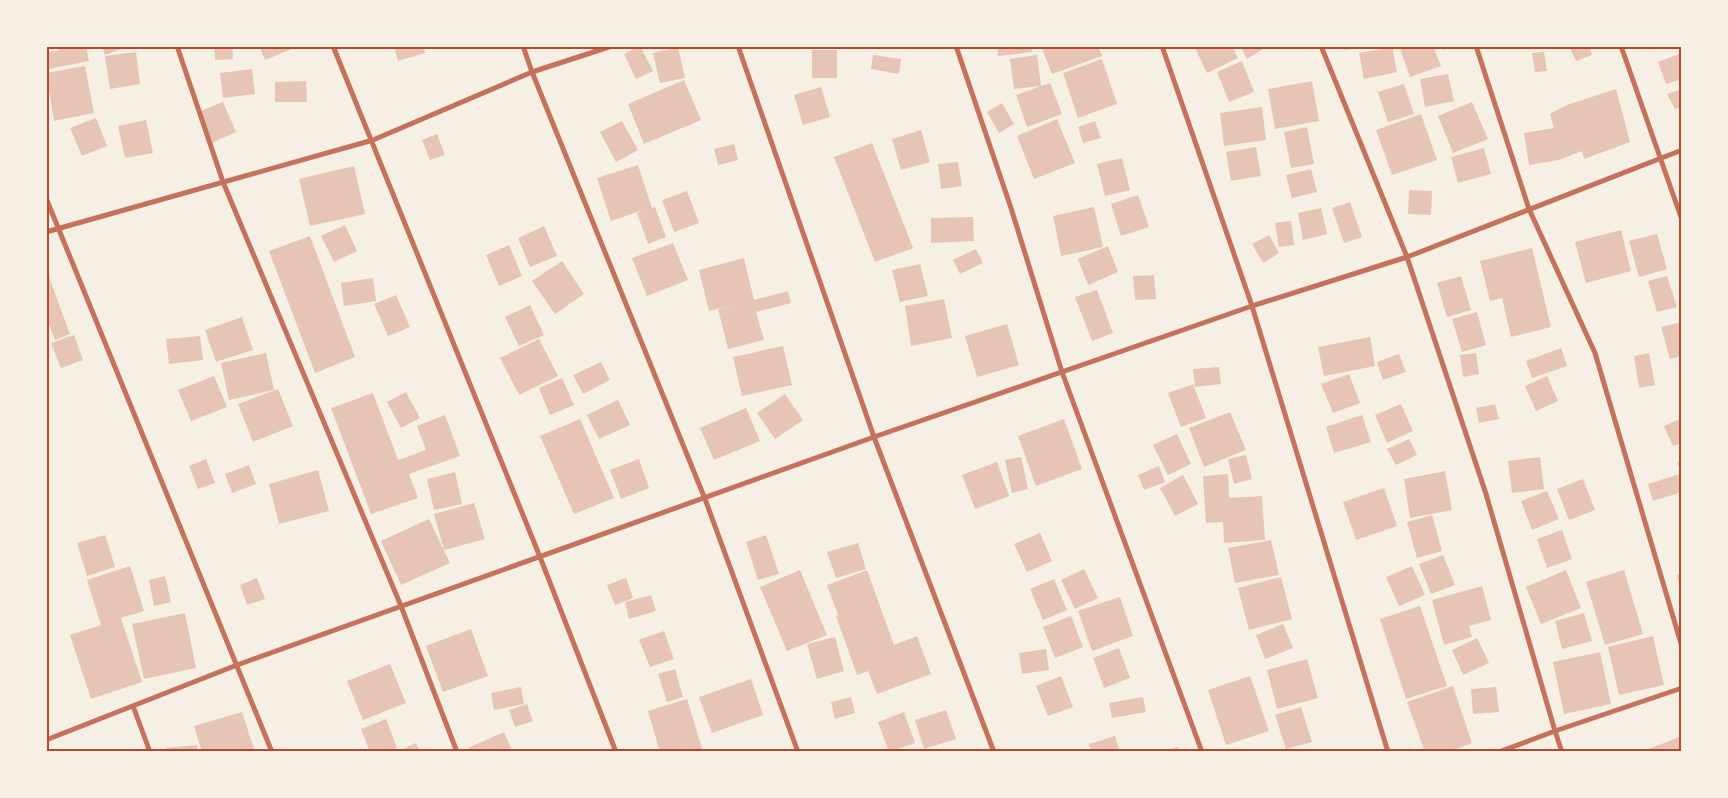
<svg xmlns="http://www.w3.org/2000/svg" width="1728" height="798" font-family="Mulish,sans-serif">
<style>
.building{fill:#e6c5b7}
.lines{fill:none;stroke-linecap:round;stroke-linejoin:round}
.minor{stroke:#c5725c;stroke-width:5}
.neatline{fill:none;stroke:#b5482f;stroke-width:2}
</style>
<rect width="100%" height="100%" fill="#f6efe4"/>
<!-- building -->
<g class="building">
<path d="M58,46h28l3,15 -41,8 -2,-16 13,-3z"/>
<path d="M102,46h27l-24,9z"/>
<path d="M214,46h18l1,13 -18,1z"/>
<path d="M259,46h40l-34,14z"/>
<path d="M394,46h29l2,7 -27,8z"/>
<path d="M640,46l13,25 -17,8 -12,-25z"/>
<path d="M997,46h34l1,6 -34,4z"/>
<path d="M1041,46h57l4,10 -50,18z"/>
<path d="M1200,46h32l6,12 -31,15 -12,-25z"/>
<path d="M1240,46h28l-21,13z"/>
<path d="M1343,46h16v1l-15,3z"/>
<path d="M1399,46h34l8,20 -31,11z"/>
<path d="M1442,46h12v1l-11,3z"/>
<path d="M1574,46h15l3,9 -16,6 -6,-13z"/>
<path d="M678,47l7,31 -25,5 -7,-30z"/>
<path d="M1392,47l5,25 -33,7 -5,-26z"/>
<rect x="812" y="50" width="25" height="28"/>
<path d="M136,52l4,32 -30,5 -5,-33z"/>
<path d="M1544,52l3,19 -12,1 -3,-19z"/>
<path d="M1682,53v26l-16,5 -8,-22z"/>
<path d="M873,55l28,4 -2,15 -28,-5z"/>
<path d="M1037,55l4,31 -27,3 -4,-30z"/>
<path d="M1102,59l15,45 -39,14 -15,-45z"/>
<path d="M1242,61l12,31 -25,10 -12,-30z"/>
<path d="M85,66l9,47 -40,8 -8,-48z"/>
<path d="M252,69l3,25 -32,4 -3,-25z"/>
<path d="M1448,74l6,27 -29,6 -5,-28z"/>
<path d="M684,80l17,40 -57,24 -16,-40z"/>
<path d="M306,81l1,21h-32v-20z"/>
<path d="M1312,81l7,40 -44,8 -7,-40z"/>
<path d="M1050,83l12,31 -35,13 -11,-32z"/>
<path d="M1404,84l10,30 -26,8 -10,-30z"/>
<path d="M821,87l9,30 -27,8 -9,-30z"/>
<path d="M1616,89l14,53 -46,17 -2,-8 -23,9 -30,5 -5,-32 30,-5 -4,-14 17,-9z"/>
<path d="M1682,89v18l-7,2 -8,-15z"/>
<path d="M223,102l13,30 -25,11 -13,-31z"/>
<path d="M1472,102l16,37 -35,14 -15,-37z"/>
<path d="M1002,103l12,21 -15,9 -12,-21z"/>
<path d="M1262,107l4,33 -42,6 -4,-33z"/>
<path d="M1421,114l16,46 -45,15 -16,-45z"/>
<path d="M96,118l11,28 -25,10 -12,-28z"/>
<path d="M1057,119l18,44 -41,16 -17,-43z"/>
<path d="M146,120l7,33 -28,5 -7,-32z"/>
<path d="M622,121l16,29 -22,12 -16,-30z"/>
<path d="M1095,121l6,17 -18,5 -5,-16z"/>
<path d="M1307,127l7,37 -23,4 -7,-36z"/>
<path d="M921,130l9,32 -29,8 -9,-31z"/>
<path d="M437,134l8,21 -15,5 -8,-20z"/>
<path d="M872,143l41,105 -38,14 -41,-105z"/>
<path d="M734,144l4,16 -20,5 -4,-16z"/>
<path d="M1256,147l5,29 -30,5 -5,-29z"/>
<path d="M1484,148l7,26 -33,9 -7,-26z"/>
<path d="M1122,158l8,32 -25,6 -8,-32z"/>
<path d="M958,162l4,24 -21,3 -3,-25z"/>
<path d="M638,165l14,43 3,-1 11,30 -18,7 -11,-31 10,-4 -36,12 -14,-43z"/>
<path d="M354,166l11,48 -55,12 -11,-47z"/>
<path d="M1311,169l6,23 -25,6 -6,-23z"/>
<path d="M1409,190l23,1 -1,24 -23,-1z"/>
<path d="M687,191l12,32 -25,9 -12,-32z"/>
<path d="M1138,195l11,32 -28,9 -10,-32z"/>
<path d="M1350,202l12,35 -18,6 -12,-35z"/>
<path d="M1094,207l9,40 -42,9 -8,-40z"/>
<path d="M1321,208l6,26 -24,6 -5,-27z"/>
<path d="M973,217l1,24 -43,2v-25z"/>
<path d="M1291,221l3,24 -15,2 -4,-24z"/>
<path d="M345,225l12,26 -23,11 -13,-26z"/>
<path d="M544,226l13,30 -27,11 -12,-29z"/>
<path d="M1621,230l10,41 -45,12 -11,-41z"/>
<path d="M1657,234l10,35 -28,8 -10,-36z"/>
<path d="M1269,235l10,18 -16,10 -11,-19z"/>
<path d="M310,236l45,121 -40,16 -46,-122z"/>
<path d="M673,243l15,37 -41,16 -15,-38z"/>
<path d="M509,245l13,31 -23,10 -13,-31z"/>
<path d="M1108,246l10,26 -30,13 -10,-26z"/>
<path d="M1532,248l19,79 -40,10 -9,-39 -12,3 -10,-40z"/>
<path d="M976,249l7,14 -23,11 -7,-14z"/>
<path d="M744,258l10,42 34,-9 3,12 -35,9 8,28 -36,9 -10,-40 26,-7 -35,9 -10,-41z"/>
<path d="M562,261l22,33 -29,20 -23,-33z"/>
<path d="M920,264l8,32 -28,6 -8,-32z"/>
<path d="M46,269l24,65 -15,6 -9,-24z"/>
<path d="M1154,275l2,24 -21,1 -2,-24z"/>
<path d="M1461,276l10,34 -24,7 -10,-34z"/>
<path d="M1667,276l10,31 -20,5 -9,-31z"/>
<path d="M373,278l3,23 -32,5 -3,-23z"/>
<path d="M1097,290l16,43 -21,8 -17,-44z"/>
<path d="M396,295l14,32 -22,9 -14,-32z"/>
<path d="M944,299l8,39 -41,8 -6,-40z"/>
<path d="M530,305l14,30 -25,11 -14,-29z"/>
<path d="M1477,312l9,33 -24,7 -10,-33z"/>
<path d="M242,317l11,33 -37,12 -11,-32z"/>
<path d="M1682,322v34l-12,3 -9,-32z"/>
<path d="M1007,324l12,41 -42,12 -12,-41z"/>
<path d="M74,335l9,25 -22,8 -10,-25z"/>
<path d="M200,336l3,24 -34,4 -3,-25z"/>
<path d="M1370,337l5,29 -51,10 -6,-29z"/>
<path d="M539,339l19,37 -39,19 -19,-37z"/>
<path d="M783,346l9,39 -50,11 -9,-39z"/>
<path d="M1561,348l6,18 -35,12 -6,-17z"/>
<path d="M266,353l8,37 -45,10 -8,-37z"/>
<path d="M1476,353l3,21 -16,3 -3,-22z"/>
<path d="M1649,353l6,32 -16,3 -5,-32z"/>
<path d="M1399,354l7,18 -23,8 -6,-18z"/>
<path d="M601,362l9,18 -27,14 -10,-19z"/>
<path d="M1219,367l2,17 -26,3 -2,-18z"/>
<path d="M1349,374l11,29 -27,10 -12,-29z"/>
<path d="M214,376l13,31 -36,14 -13,-31z"/>
<path d="M1547,376l11,25 -22,10 -11,-25z"/>
<path d="M562,378l12,27 -24,10 -11,-27z"/>
<path d="M1193,384l13,34 -25,9 -13,-34z"/>
<path d="M278,389l15,37 -40,16 -15,-38z"/>
<path d="M406,392l14,26 -19,10 -14,-26z"/>
<path d="M373,393l25,67 28,-10 -9,-24 28,-11 15,41 -51,18 9,24 -47,16 -40,-106z"/>
<path d="M785,394l18,26 -28,19 -18,-26z"/>
<path d="M618,400l12,25 -31,14 -12,-24z"/>
<path d="M1401,404l12,27 -26,12 -12,-28z"/>
<path d="M1495,404l4,15 -20,4 -3,-15z"/>
<path d="M746,408l14,33 -46,19 -14,-32z"/>
<path d="M1230,412l16,38 -42,17 -15,-39z"/>
<path d="M1362,415l9,27 -37,11 -8,-26z"/>
<path d="M1682,418v25l-9,3 -9,-20z"/>
<path d="M580,419l34,79 -40,16 -34,-78z"/>
<path d="M1064,419l18,50 -46,17 -18,-50z"/>
<path d="M1177,434l14,30 -23,11 -15,-30z"/>
<path d="M1409,439l8,16 -21,10 -9,-16z"/>
<path d="M1246,455l6,24 -18,5 -6,-25z"/>
<path d="M1021,457l7,32 -16,4 -7,-33z"/>
<path d="M1540,457l4,32 -32,4 -4,-32z"/>
<path d="M206,459l9,24 -17,6 -9,-23z"/>
<path d="M639,459l10,29 -28,11 -11,-29z"/>
<path d="M1682,460v13l-5,-10z"/>
<path d="M997,462l12,34 -34,13 -13,-34z"/>
<path d="M249,465l7,19 -24,9 -7,-19z"/>
<path d="M1159,466l6,16 -21,8 -6,-15z"/>
<path d="M318,470l11,41 -50,13 -10,-40z"/>
<path d="M1445,471l7,39 -42,8 -6,-39z"/>
<path d="M455,472l7,32 -28,6 -7,-31z"/>
<path d="M1228,474l1,24 33,-2 3,44 -41,3 -1,-21 -17,1 -3,-47z"/>
<path d="M1680,474l2,18 -29,9 -5,-17z"/>
<path d="M1183,475l15,29 -23,12 -15,-28z"/>
<path d="M1583,479l12,31 -26,10 -12,-31z"/>
<path d="M1384,488l13,38 -41,14 -13,-38z"/>
<path d="M1547,491l12,28 -27,11 -11,-29z"/>
<path d="M474,503l11,36 -41,11 -10,-36z"/>
<path d="M1432,515l10,36 -25,7 -10,-36z"/>
<path d="M429,519l21,44 -49,22 -20,-44z"/>
<path d="M1562,530l10,29 -25,9 -10,-29z"/>
<path d="M1040,533l12,28 -25,11 -13,-28z"/>
<path d="M105,535l10,32 -28,9 -10,-33z"/>
<path d="M766,535l13,39 -21,6 -12,-38z"/>
<path d="M1271,540l8,35 -44,8 -7,-35z"/>
<path d="M858,543l8,26 -30,9 -9,-26z"/>
<path d="M1443,555l12,30 -24,9 -12,-30z"/>
<path d="M130,566l14,45 -23,7 21,64 -51,17 -21,-64 31,-10 -14,-45z"/>
<path d="M1412,566l13,29 -26,11 -13,-29z"/>
<path d="M1084,569l14,29 -23,11 -14,-29z"/>
<path d="M800,570l27,65 -40,16 -27,-64z"/>
<path d="M867,570l27,75 23,-9 14,38 -54,20 -9,-23 -11,4 -21,-59 2,-1 -11,-30z"/>
<path d="M1566,570l15,38 -40,16 -15,-37z"/>
<path d="M1624,570l19,64 -38,11 -19,-63z"/>
<path d="M1682,573v18h-2l-3,-16z"/>
<path d="M165,576l6,26 -17,4 -5,-26z"/>
<path d="M1281,577l11,42 -43,11 -11,-42z"/>
<path d="M257,578l8,21 -18,6 -7,-20z"/>
<path d="M626,578l7,20 -18,7 -8,-20z"/>
<path d="M1054,579l13,31 -24,10 -13,-31z"/>
<path d="M1482,586l9,34 -22,6 3,11 -28,8 -12,-45z"/>
<path d="M651,595l5,16 -27,8 -4,-17z"/>
<path d="M1120,597l13,39 -41,15 -14,-40z"/>
<path d="M1420,606l27,80 -41,13 -26,-80z"/>
<path d="M185,613l11,55 -52,11 -12,-55z"/>
<path d="M1584,613l8,28 -30,8 -7,-28z"/>
<path d="M1071,616l12,31 -28,11 -12,-31z"/>
<path d="M1283,624l10,24 -28,11 -9,-24z"/>
<path d="M471,629l17,47 -45,16 -17,-46z"/>
<path d="M664,631l10,28 -24,8 -11,-27z"/>
<path d="M1653,636l11,49 -45,10 -11,-48z"/>
<path d="M835,637l9,34 -27,8 -10,-35z"/>
<path d="M1477,638l12,25 -26,12 -11,-25z"/>
<path d="M1119,648l11,30 -26,10 -11,-30z"/>
<path d="M1046,649l3,21 -27,4 -3,-21z"/>
<path d="M1600,652l11,52 -47,10 -11,-52z"/>
<path d="M1307,659l11,39 -41,11 -10,-39z"/>
<path d="M390,664l16,39 -43,17 -16,-39z"/>
<path d="M675,669l8,28 -16,5 -9,-28z"/>
<path d="M1061,676l12,31 -25,9 -12,-30z"/>
<path d="M1250,676l19,55 -43,14 -18,-55z"/>
<path d="M751,679l12,36 -51,18 -13,-36z"/>
<path d="M1453,686l19,57 -24,9h-23l-18,-50z"/>
<path d="M521,687l3,17 -30,6 -3,-17z"/>
<path d="M1496,687l3,25 -26,2 -2,-25z"/>
<path d="M851,697l4,16 -20,6 -4,-17z"/>
<path d="M1143,697l3,15 -34,6 -3,-15z"/>
<path d="M687,699l16,53h-43l-12,-41z"/>
<path d="M527,704l6,17 -18,6 -6,-17z"/>
<path d="M1301,707l11,35 -26,7 -11,-34z"/>
<path d="M946,710l10,29 -32,10 -9,-29z"/>
<path d="M242,712l13,40h-53l-8,-26z"/>
<path d="M904,712l11,31 -26,9 -11,-30z"/>
<path d="M386,719l11,29 -11,4h-16l-9,-23z"/>
<path d="M504,732l7,16 -9,4h-32l-2,-4z"/>
<path d="M1115,736l5,16h-28l-3,-8z"/>
<path d="M1682,736v16h-41z"/>
<path d="M416,743l4,9h-24z"/>
<path d="M197,745l1,7h-31l-1,-4z"/>
<path d="M1178,747l1,5h-13v-1z"/>
</g>
<g class="lines">
<!-- minor -->
<g class="minor">
<path d="M177,46l46,136 178,424 56,146"/>
<path d="M333,46l207,511 76,195"/>
<path d="M523,46l9,26 173,427 93,253"/>
<path d="M738,46l136,391 120,315"/>
<path d="M956,46l54,159 52,167 140,380"/>
<path d="M1162,46l90,260 136,446"/>
<path d="M1321,46l86,211 79,237 69,237 7,21"/>
<path d="M1476,46l53,163 66,144 87,294"/>
<path d="M1621,46l61,174"/>
<path d="M46,198l226,554"/>
<path d="M46,232l327,-92 159,-68 80,-26"/>
<path d="M133,706l17,46"/>
<path d="M46,740l191,-75 637,-228 378,-131 155,-49 275,-107"/>
<path d="M1499,752l56,-21 127,-43"/>
</g>
</g>
<!-- border -->
<rect width="1728" height="798" fill="none" stroke="#f6efe4" stroke-width="95"/>
<rect x="48" y="48" width="1632" height="702" class="neatline"/>
</svg>
